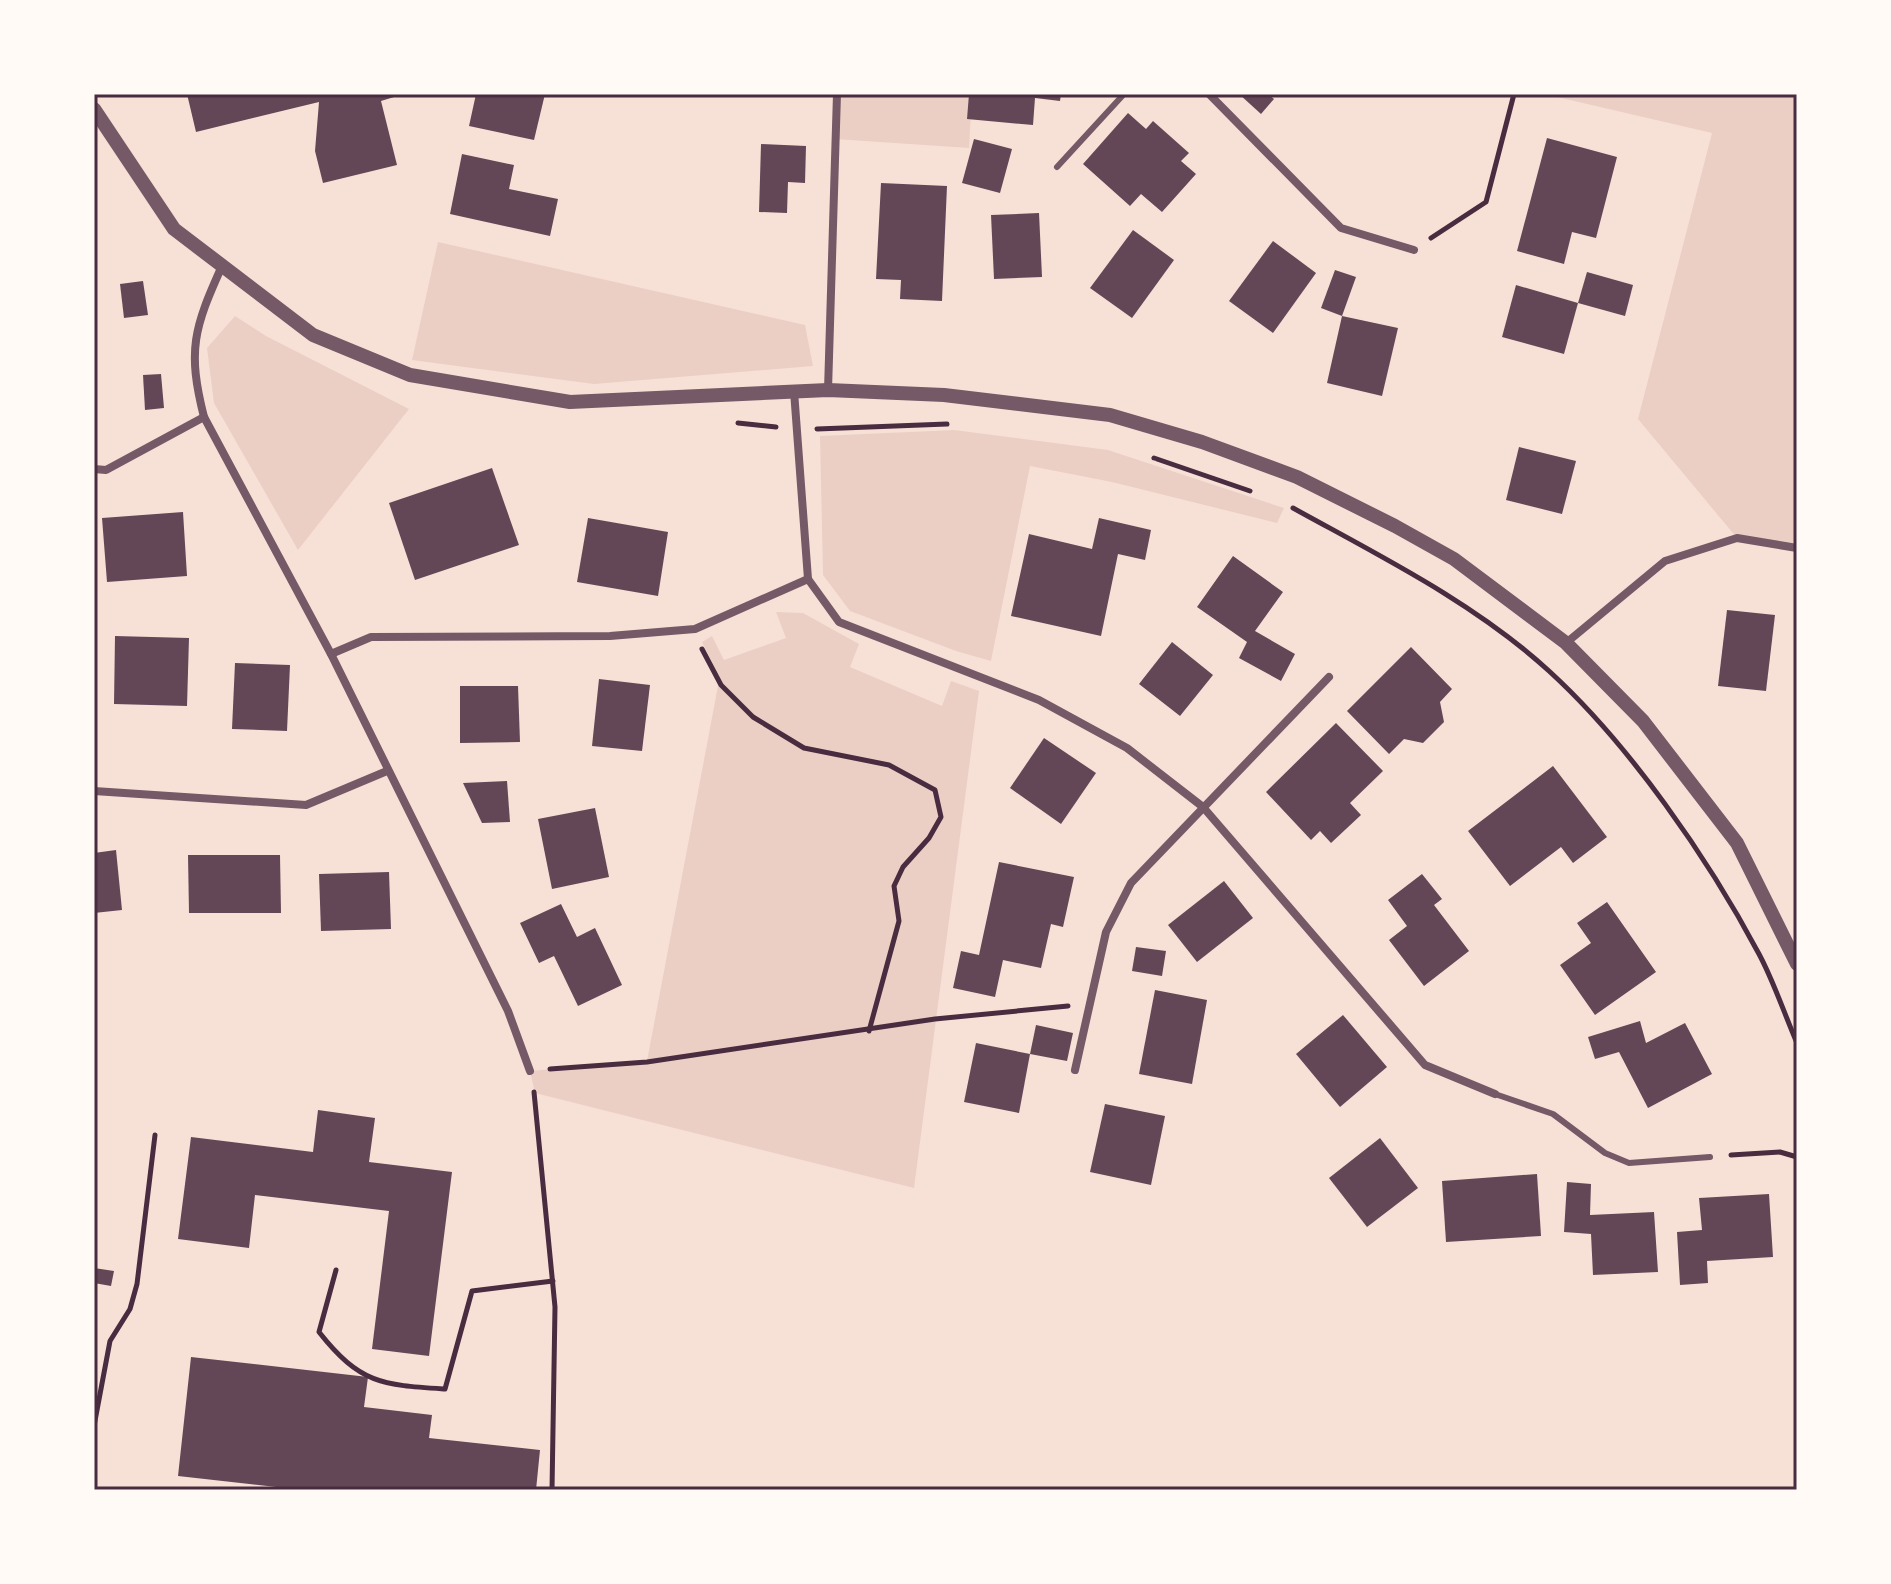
<svg xmlns="http://www.w3.org/2000/svg" width="1891" height="1584" font-family="Roboto,sans-serif">
<style>
.green{fill:#ebcfc5}
.building{fill:#644757}
.lines{fill:none;stroke-linecap:round;stroke-linejoin:round}
.path{stroke:#4a2c40;stroke-width:5}
.service{stroke:#755966;stroke-width:6}
.minor{stroke:#755966;stroke-width:8}
.tertiary{stroke:#755966;stroke-width:14}
.neatline{fill:none;stroke:#4a2c40;stroke-width:3}
</style>
<rect width="100%" height="100%" fill="#f7e1d7"/>
<!-- green -->
<g class="green">
<path d="M837,94h135l-3,54 -134,-9z"/>
<path d="M1544,94h253v454l-60,-10 -99,-119 74,-286z"/>
<path d="M438,242l367,83 8,41 -219,18 -182,-24z"/>
<path d="M235,316l31,20 143,73 -111,141 -84,-147 -7,-55z"/>
<path d="M954,430l154,20 176,58 -7,15 -165,-41 -82,-16 -39,195 -35,-10 -106,-40 -27,-36 -3,-139z"/>
<path d="M776,612l27,1 56,31 -9,23 92,39 9,-25 28,10 -65,497 -379,-95 -5,-22 117,-10 71,-375 4,-4 -20,-40 10,-6 12,24 62,-22z"/>
</g>
<!-- building -->
<g class="building">
<path d="M187,94h217l-23,7 16,64 -74,18 -8,-32 4,-49 -123,30z"/>
<path d="M476,94h69l-11,46 -65,-14z"/>
<path d="M969,94l35,2 57,-2 -1,7 -25,-3 -2,27 -66,-6z"/>
<path d="M1239,94h29l6,5 -13,15z"/>
<path d="M1128,113l18,16 7,-8 36,32 -8,8 15,13 -34,38 -21,-18 -11,12 -47,-42z"/>
<path d="M1547,138l70,19 -21,81 -24,-6 -8,32 -47,-13z"/>
<path d="M974,139l38,10 -12,44 -38,-10z"/>
<path d="M761,144l45,2 -1,37 -17,-1 -1,31 -28,-1z"/>
<path d="M462,154l52,11 -5,24 49,10 -8,37 -100,-22z"/>
<path d="M881,183l66,3 -5,115 -42,-2 1,-19 -25,-1z"/>
<path d="M1039,213l3,64 -48,2 -3,-64z"/>
<path d="M1133,230l41,30 -42,58 -42,-30z"/>
<path d="M1273,241l43,32 -43,60 -44,-32z"/>
<path d="M1335,270l21,7 -14,39 -21,-8z"/>
<path d="M1587,272l46,13 -8,31 -47,-13z"/>
<path d="M143,281l5,34 -24,3 -4,-34z"/>
<path d="M1516,285l62,18 -14,51 -62,-17z"/>
<path d="M1342,316l56,12 -16,68 -55,-13z"/>
<path d="M161,374l3,34 -19,2 -2,-35z"/>
<path d="M1519,447l57,14 -14,53 -56,-14z"/>
<path d="M492,468l27,77 -104,35 -26,-77z"/>
<path d="M183,512l4,64 -80,6 -5,-64z"/>
<path d="M588,518l80,14 -10,64 -81,-14z"/>
<path d="M1099,518l52,12 -6,30 -27,-6 -17,82 -90,-20 18,-82 63,15z"/>
<path d="M1233,556l50,36 -28,39 40,23 -14,27 -42,-23 8,-16 -50,-35z"/>
<path d="M1727,610l48,5 -9,76 -48,-5z"/>
<path d="M115,636l74,2 -2,68 -73,-2z"/>
<path d="M1172,642l41,33 -33,41 -41,-32z"/>
<path d="M1411,647l41,42 -12,13 4,20 -21,21 -19,-4 -15,15 -42,-43z"/>
<path d="M235,663l55,2 -3,66 -55,-2z"/>
<path d="M599,679l51,6 -8,66 -50,-5z"/>
<path d="M460,686h58l2,56 -60,1z"/>
<path d="M1336,723l47,48 -33,32 11,12 -30,28 -11,-12 -9,9 -45,-48z"/>
<path d="M1044,738l52,35 -35,51 -51,-36z"/>
<path d="M1553,766l54,71 -34,26 -12,-16 -51,39 -42,-55z"/>
<path d="M507,781l3,41 -28,1 -19,-40z"/>
<path d="M595,808l14,69 -57,12 -14,-70z"/>
<path d="M116,850l6,60 -28,3v-60z"/>
<path d="M188,855h92l1,58h-92z"/>
<path d="M999,862l75,15 -11,50 -12,-3 -10,44 -38,-8 -8,37 -42,-9 8,-37 18,4z"/>
<path d="M389,872l2,57 -70,2 -2,-57z"/>
<path d="M1422,874l20,25 -8,6 35,46 -45,35 -35,-46 18,-14 -19,-26z"/>
<path d="M1224,881l29,37 -56,44 -29,-37z"/>
<path d="M1607,902l49,70 -61,43 -35,-50 31,-22 -14,-20z"/>
<path d="M561,904l16,33 18,-9 27,57 -44,21 -24,-50 -15,7 -19,-40z"/>
<path d="M1136,947l30,4 -4,25 -30,-5z"/>
<path d="M1155,990l52,10 -15,84 -53,-10z"/>
<path d="M1343,1015l44,52 -47,40 -44,-53z"/>
<path d="M1640,1021l6,22 39,-20 27,51 -64,34 -29,-56 -24,7 -7,-22z"/>
<path d="M1036,1025l37,8 -6,28 -37,-7z"/>
<path d="M976,1043l54,11 -11,59 -55,-11z"/>
<path d="M1105,1104l60,12 -14,69 -61,-13z"/>
<path d="M318,1110l57,8 -6,44 83,10 -23,184 -57,-7 17,-138 -134,-16 -6,53 -71,-9 13,-102 122,15z"/>
<path d="M1380,1138l38,50 -51,39 -38,-49z"/>
<path d="M1537,1174l4,62 -95,6 -4,-61z"/>
<path d="M1567,1182l24,2 -1,31 64,-3 4,60 -65,3 -2,-41 -27,-2z"/>
<path d="M1769,1194l4,63 -66,4 1,22 -28,2 -3,-53 25,-2 -3,-32z"/>
<path d="M94,1268l20,3 -3,15 -17,-3z"/>
<path d="M191,1357l177,20 -4,30 68,8 -3,23 111,12 -4,40h-233l-125,-14z"/>
</g>
<g class="lines">
<!-- path -->
<g class="path">
<path d="M1431,238l55,-36 28,-108"/>
<path d="M738,423l38,4"/>
<path d="M817,429l130,-5"/>
<path d="M1154,458l96,33"/>
<path d="M1293,508c87,48 182,95 256,163 80,73 159,187 210,283 15,28 25,59 38,89"/>
<path d="M702,649l19,36 32,32 51,31 85,17 46,25 6,27 -12,21 -26,29 -9,19 5,35 -30,110"/>
<path d="M550,1069l97,-7 288,-43 133,-13"/>
<path d="M534,1092l21,215 -3,183"/>
<path d="M1731,1155l49,-3 17,5"/>
<path d="M336,1270l-17,62c41,52 63,53 126,57l27,-98 81,-10"/>
<path d="M94,1426l16,-85 20,-32 7,-25 18,-149"/>
</g>
<!-- service -->
<g class="service">
<path d="M1057,167l67,-73"/>
<path d="M1495,1094l58,20 52,39 24,10 81,-6"/>
</g>
<!-- minor -->
<g class="minor">
<path d="M1209,94l132,134 73,22"/>
<path d="M222,266c-28,62 -35,84 -18,151l127,237 177,357 22,60"/>
<path d="M828,390l9,-296"/>
<path d="M794,391l14,188 31,43 200,78 88,48 76,59 222,258 70,29"/>
<path d="M94,469l12,1 98,-53"/>
<path d="M1566,643l99,-82 72,-23 60,10"/>
<path d="M331,654l40,-17 239,-1 85,-7 113,-50"/>
<path d="M94,791l212,14 81,-34"/>
<path d="M1075,1070l31,-138 25,-49 198,-206"/>
</g>
<!-- tertiary -->
<path class="tertiary" d="M94,109l80,120 139,106 97,40 160,27 258,-12 116,5 166,20 92,27 95,35 98,49 59,33 112,84 77,78 94,122 60,121"/>
</g>
<!-- border -->
<rect width="1891" height="1584" fill="none" stroke="#fffaf5" stroke-width="192"/>
<rect x="96" y="96" width="1699" height="1392" class="neatline"/>
</svg>
